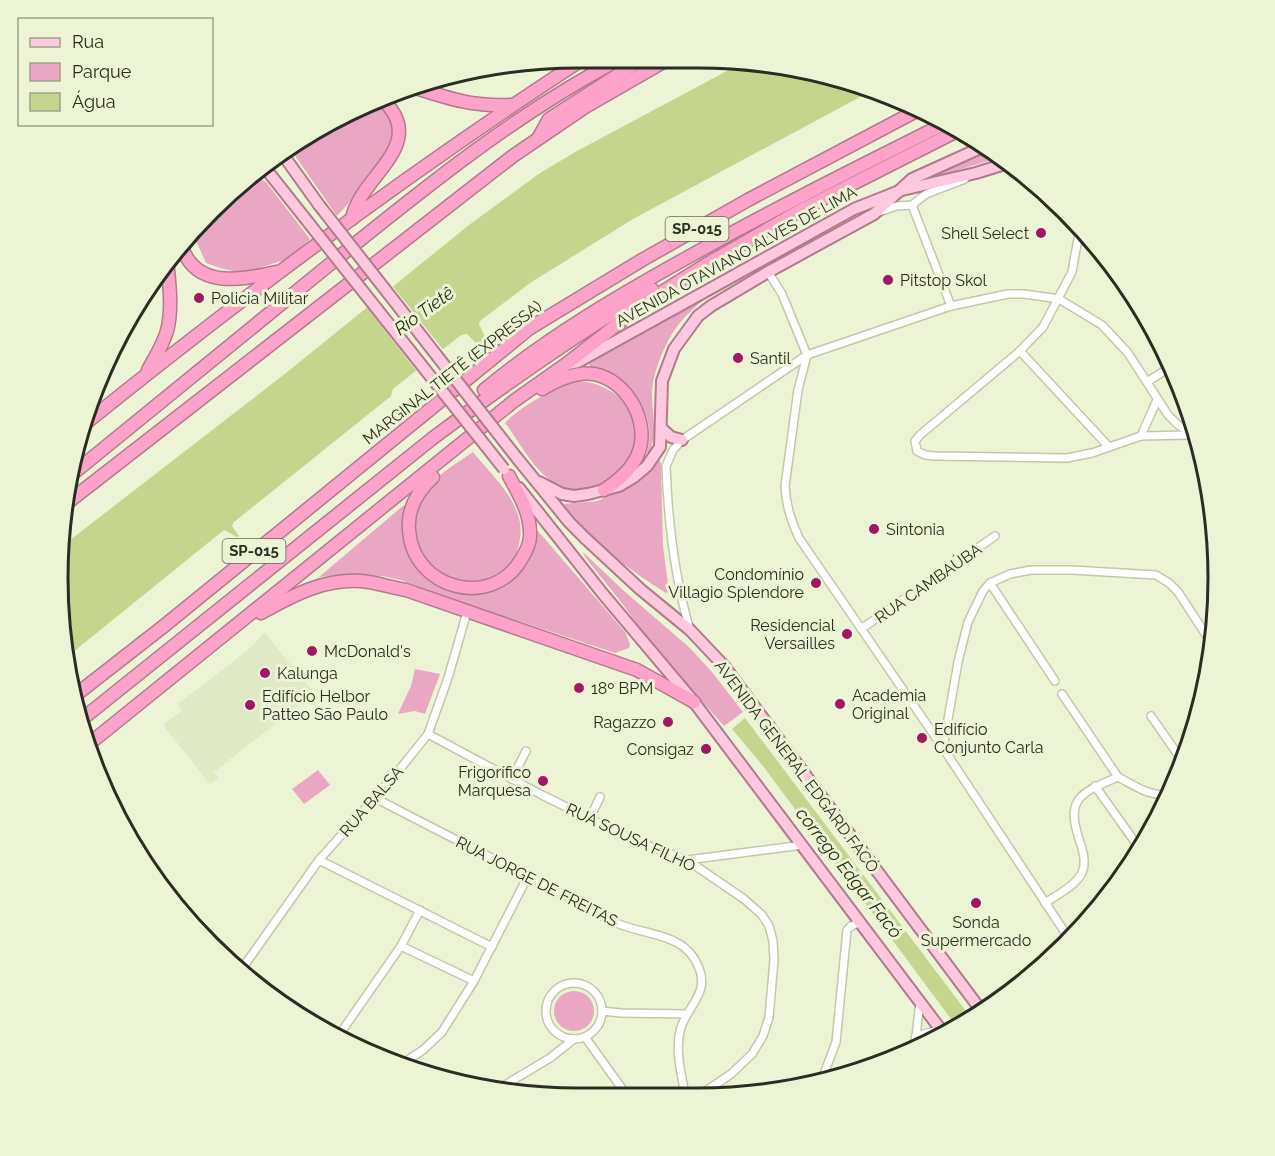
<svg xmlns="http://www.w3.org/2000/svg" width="1275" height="1156" font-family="Raleway,sans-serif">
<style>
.built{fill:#e0e9c3}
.green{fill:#e9a7c3}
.water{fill:#c5d58e}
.pier{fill:#ecf4d5}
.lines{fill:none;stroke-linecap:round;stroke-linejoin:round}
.street-casing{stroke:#c1c9ab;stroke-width:10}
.primary-casing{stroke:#b37a8f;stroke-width:14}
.highway-casing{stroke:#b37a8f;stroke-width:15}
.street{stroke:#fff;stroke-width:7}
.primary{stroke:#fec8df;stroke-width:10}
.highway{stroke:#fda3ca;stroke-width:12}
.primary-bridge-casing{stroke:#b37a8f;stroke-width:14;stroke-linecap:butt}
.primary-bridge{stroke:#fec8df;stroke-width:10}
.poi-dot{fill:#a01865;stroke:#ecf4d5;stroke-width:2}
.labels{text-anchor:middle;stroke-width:6;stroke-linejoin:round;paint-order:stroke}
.shield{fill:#ecf4d5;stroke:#646957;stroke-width:1.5}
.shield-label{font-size:15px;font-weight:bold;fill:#2a2d21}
.poi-label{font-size:16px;fill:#2a2d21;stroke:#ecf4d5;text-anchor:start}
.street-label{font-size:16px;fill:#2a2d21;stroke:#ecf4d5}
.water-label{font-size:18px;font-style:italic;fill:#272d0e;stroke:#ecf4d5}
.rim{fill:none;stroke:#2a2d21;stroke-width:3}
</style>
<rect width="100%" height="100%" fill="#ecf4d5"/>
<!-- built -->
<path class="built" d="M264,632l50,61 -100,79 4,6 -8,6 -47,-59 19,-15 -5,-5 77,-60z"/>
<!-- green -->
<g class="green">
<path d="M380,100l9,10 8,25 -12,28 -48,53 -48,-69 59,-36z"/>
<path d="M990,147l11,10 -72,22 -1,-3z"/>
<path d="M252,174l14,8 44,57 -19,19 -48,15 -20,-4 -17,-6 -10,-22 -1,-11z"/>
<path d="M700,299l2,2c-9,8 -19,17 -26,27 -12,17 -23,44 -24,65 0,21 6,41 -3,60l-2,-1c12,-37 -19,-79 -56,-84l-4,-7z"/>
<path d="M576,381c69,2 81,85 18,105 -10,3 -22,6 -32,1 -25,-10 -41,-43 -57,-64 12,-14 53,-38 71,-42z"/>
<path d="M473,452c12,15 35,38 42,55 7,15 7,28 2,44 -10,32 -67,41 -88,15 -6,-7 -10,-17 -12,-25 -4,-14 -3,-31 4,-45 11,-19 35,-32 52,-44z"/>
<path d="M659,460l2,3 2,83 6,46 -3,1c-38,-24 -76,-52 -103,-89l35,-3 45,-26z"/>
<path d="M404,505l2,1c-9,26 0,43 17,62 4,5 8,10 12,14 27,23 70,12 89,-16 7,-11 12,-20 12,-34l2,-1 87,101 5,12 -1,4 -14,5 -181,-60 -33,-13 -19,-4 -36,-1 -27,2z"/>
<path d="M583,552l41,39 66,57 22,24 31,40 -19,14 -70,-79 -33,-45 -36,-45z"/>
<path d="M415,669l25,5 -15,40 -10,-3 -17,3 13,-28z"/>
<path d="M318,770l12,15 -26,19 -12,-15z"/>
<circle cx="574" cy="1011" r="20"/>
</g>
<!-- water -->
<g class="water">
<path d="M740,64l59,3 74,23 -240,129 -103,64 -50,38 -1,3 7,15 -8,6 -11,-11 -6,1 -68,54 -2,7 -157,126 -2,4 7,10 -2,1 -13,-7 -146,118 -13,14 -8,-84 4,-31 225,-174 183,-148 71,-52 37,-22z"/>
<path d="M745,718l227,301 -15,8 -194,-261 -31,-37z"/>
</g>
<!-- pier -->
<path class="pier" d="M391,284l54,68 -27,21 -53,-68z"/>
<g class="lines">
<defs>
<g id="street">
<path d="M912,205l39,101"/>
<path d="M879,212l17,-6 16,-1 14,-11 39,-15"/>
<path d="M1080,227l-8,45 -29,55 -23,24 -100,84 -5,6 2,10 8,4 10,1 132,2 25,-5 49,-17 49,-1"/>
<path d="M768,272l14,22 25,61 -9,35 -13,96c1,20 6,34 14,52l144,210 127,192"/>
<path d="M1020,351l89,96"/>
<path d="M1147,382l25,-16"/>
<path d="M1141,436l16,-36"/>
<path d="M990,583l65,98"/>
<path d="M689,627c-15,-53 -21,-106 -23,-161l7,-16 9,-10 125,-85 144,-49 57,-12h16l35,5 43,26 26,28 40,62 9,9 19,14"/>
<path d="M861,629l134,-93"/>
<path d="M1062,694l56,83"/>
<path d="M1151,716l32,46"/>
<path d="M428,734l112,60 93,46 54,20 57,39 18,16 7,11 4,15 1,19 -5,57 -6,19 -11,18 -21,20 -37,25"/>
<path d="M943,748l15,-86 10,-40 15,-31 7,-8 20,-9 21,-4h41l84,5 13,8 9,9 34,52"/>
<path d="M512,779l14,-28"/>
<path d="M1095,786l45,63"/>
<path d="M375,798c58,30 116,60 175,89 23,12 45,27 69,37 29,12 67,9 80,44 11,26 -14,40 -19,63 -5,22 2,46 6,68"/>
<path d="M590,818l10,-21"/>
<path d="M319,860l173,87"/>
<path d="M687,860l116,-15"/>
<path d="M1045,903c12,-8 30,-17 37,-30 4,-9 2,-19 -1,-28 -16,-45 -4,-51 37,-68 16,8 33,21 51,17"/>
<path d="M401,946l73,35"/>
<path d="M239,973l80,-113 77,-86 32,-40 20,-56 19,-66"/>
<circle cx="574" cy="1011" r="28"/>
<path d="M602,1011l19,2 66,1"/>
<path d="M916,1036l19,-5 8,1"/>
<path d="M585,1037l43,60"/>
<path d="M337,1038l64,-92 19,-36"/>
<path d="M912,1051l4,-15 4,-33"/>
<path d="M399,1066l24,-16 19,-18 32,-51 54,-105"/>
<path d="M821,1082l15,-40 11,-112 4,-4 10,-4"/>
<path d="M495,1091l55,-33 24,-19"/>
</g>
<g id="primary">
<path d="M281,152l38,53"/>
<path d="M262,164l42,53"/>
<path d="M568,364l10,-2 276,-153 48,-19 74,-17 32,-10"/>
<path d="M661,428l10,9 11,3"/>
<path d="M517,458l52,64 16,16 55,51 50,41 34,36 259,347"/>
<path d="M539,482l23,12 12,2 14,-2 31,-8 15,-9 13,-11 13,-19 2,-66 12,-32 24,-33 13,-10 57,-34 106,-58 38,-35 75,-34"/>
<path d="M519,488l84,106 91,108 250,332"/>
</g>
<g id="highway">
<path d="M416,88c34,11 59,19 96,17"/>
<path d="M539,137l10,-18 92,-59"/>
<path d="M352,219c7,-43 79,-74 30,-120"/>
<path d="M181,244c13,46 61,36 95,28"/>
<path d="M148,370c7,-13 15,-25 19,-39 6,-23 2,-49 0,-72"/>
<path d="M542,389c15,-9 34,-18 52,-15 33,6 57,49 44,80 -6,15 -20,27 -34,36"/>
<path d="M484,390c64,-53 134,-94 206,-134 84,-47 170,-90 256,-133"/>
<path d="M81,427c162,-131 330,-256 505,-370"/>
<path d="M70,476c85,-69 170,-138 254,-207 94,-76 189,-154 296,-210"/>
<path d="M433,477c-15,14 -26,32 -24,53 4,60 84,80 113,28 5,-8 9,-17 8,-26 0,-20 -12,-39 -21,-56"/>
<path d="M67,503l446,-347 72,-49 80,-46"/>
<path d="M261,613c34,-19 68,-37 108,-31 12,2 25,6 37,8l231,80 57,32"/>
<path d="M73,697l91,-71 366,-298 112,-68 106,-60 172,-91"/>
<path d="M81,720l352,-282c71,-53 143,-104 219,-149"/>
<path d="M89,744l425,-343 51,-36 81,-63 59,-37 98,-56 156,-79"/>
</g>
</defs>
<!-- street casing -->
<use href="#street" class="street-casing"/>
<!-- primary casing -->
<use href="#primary" class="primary-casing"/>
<!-- highway casing -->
<use href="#highway" class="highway-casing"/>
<!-- street -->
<use href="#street" class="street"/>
<!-- primary -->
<use href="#primary" class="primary"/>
<!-- highway -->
<use href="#highway" class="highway"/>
<defs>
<g id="primary-bridge">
<path d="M319,205l198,253"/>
<path d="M304,217l200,252"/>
</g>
</defs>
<!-- primary-bridge casing -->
<use href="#primary-bridge" class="primary-bridge-casing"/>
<!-- primary-bridge -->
<use href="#primary-bridge" class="primary-bridge"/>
</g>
<!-- markers -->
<g class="poi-dot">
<circle cx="1041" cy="233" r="6"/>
<circle cx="888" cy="280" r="6"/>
<circle cx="199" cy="298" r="6"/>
<circle cx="738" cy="358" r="6"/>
<circle cx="874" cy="529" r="6"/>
<circle cx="816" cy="583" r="6"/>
<circle cx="847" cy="634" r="6"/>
<circle cx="312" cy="651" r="6"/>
<circle cx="265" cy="673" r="6"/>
<circle cx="579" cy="688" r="6"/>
<circle cx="840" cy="704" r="6"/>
<circle cx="250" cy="705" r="6"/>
<circle cx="668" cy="722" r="6"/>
<circle cx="922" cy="738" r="6"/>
<circle cx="706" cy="749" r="6"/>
<circle cx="543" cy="781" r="6"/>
<circle cx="976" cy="903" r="6"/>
</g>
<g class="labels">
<!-- shield labels -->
<g class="shield">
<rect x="665.5" y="217" width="63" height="24" rx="4.5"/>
<rect x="222.5" y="539" width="63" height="24" rx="4.5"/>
</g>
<g class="shield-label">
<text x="697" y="234">SP-015</text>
<text x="254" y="556">SP-015</text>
</g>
<!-- poi labels -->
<g class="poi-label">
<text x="1029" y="239" text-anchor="end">Shell Select</text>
<text x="900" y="286">Pitstop Skol</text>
<text x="211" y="304">Policia Militar</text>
<text x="750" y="364">Santil</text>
<text x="886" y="535">Sintonia</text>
<text x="804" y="580" text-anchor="end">Condomínio<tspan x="804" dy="18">Villagio Splendore</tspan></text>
<text x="835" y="631" text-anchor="end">Residencial<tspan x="835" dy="18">Versailles</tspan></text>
<text x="324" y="657">McDonald's</text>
<text x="277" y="679">Kalunga</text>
<text x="591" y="694">18º BPM</text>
<text x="852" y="701">Academia<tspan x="852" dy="18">Original</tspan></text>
<text x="262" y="702">Edifício Helbor<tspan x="262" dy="18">Patteo São Paulo</tspan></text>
<text x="656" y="728" text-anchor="end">Ragazzo</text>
<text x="934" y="735">Edifício<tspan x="934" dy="18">Conjunto Carla</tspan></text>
<text x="694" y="755" text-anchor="end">Consigaz</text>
<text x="531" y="778" text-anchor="end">Frigorífico<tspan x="531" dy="18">Marquesa</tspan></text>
<text x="976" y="928" text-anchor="middle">Sonda<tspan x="976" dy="18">Supermercado</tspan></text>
</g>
<!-- street labels -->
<g class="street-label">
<text transform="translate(736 256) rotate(-29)" y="6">AVENIDA OTAVIANO ALVES DE LIMA</text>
<text transform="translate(452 372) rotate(-38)" y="6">MARGINAL TIETÊ (EXPRESSA)</text>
<text transform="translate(928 583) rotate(-35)" y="6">RUA CAMBAÚBA</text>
<text transform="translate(797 766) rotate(53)" y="6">AVENIDA GENERAL EDGARD FACÓ</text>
<text transform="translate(371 801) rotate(-49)" y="6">RUA BALSA</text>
<text transform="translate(631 837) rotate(25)" y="6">RUA SOUSA FILHO</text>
<text transform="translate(537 881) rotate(27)" y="6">RUA JORGE DE FREITAS</text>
</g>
<!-- water labels -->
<g class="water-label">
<text transform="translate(424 311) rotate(-36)" y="6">Rio Tietê</text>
<text transform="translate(849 873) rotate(52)" y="6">corrego Edgar Facó</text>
</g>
</g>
<!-- crop -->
<path d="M0 0H1275V1156H0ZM578 68H698A510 510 0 0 1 1208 578V578A510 510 0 0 1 698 1088H578A510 510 0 0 1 68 578V578A510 510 0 0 1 578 68Z" fill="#ecf4d5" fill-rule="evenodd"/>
<path class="rim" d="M578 68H698A510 510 0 0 1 1208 578V578A510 510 0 0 1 698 1088H578A510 510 0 0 1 68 578V578A510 510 0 0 1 578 68Z"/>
<!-- legend -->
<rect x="18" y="18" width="195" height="108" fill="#ecf4d5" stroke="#9ea48d" stroke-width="1.5"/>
<rect x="30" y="38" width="30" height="9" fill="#fec8df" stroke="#9ea48d" stroke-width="1.5"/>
<text x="72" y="48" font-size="18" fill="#2a2d21">Rua</text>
<rect x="30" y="63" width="30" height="18" fill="#e9a7c3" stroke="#9ea48d" stroke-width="1.5"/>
<text x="72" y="78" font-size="18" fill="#2a2d21">Parque</text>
<rect x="30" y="93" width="30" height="18" fill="#c5d58e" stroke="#9ea48d" stroke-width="1.5"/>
<text x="72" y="108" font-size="18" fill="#2a2d21">Água</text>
</svg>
